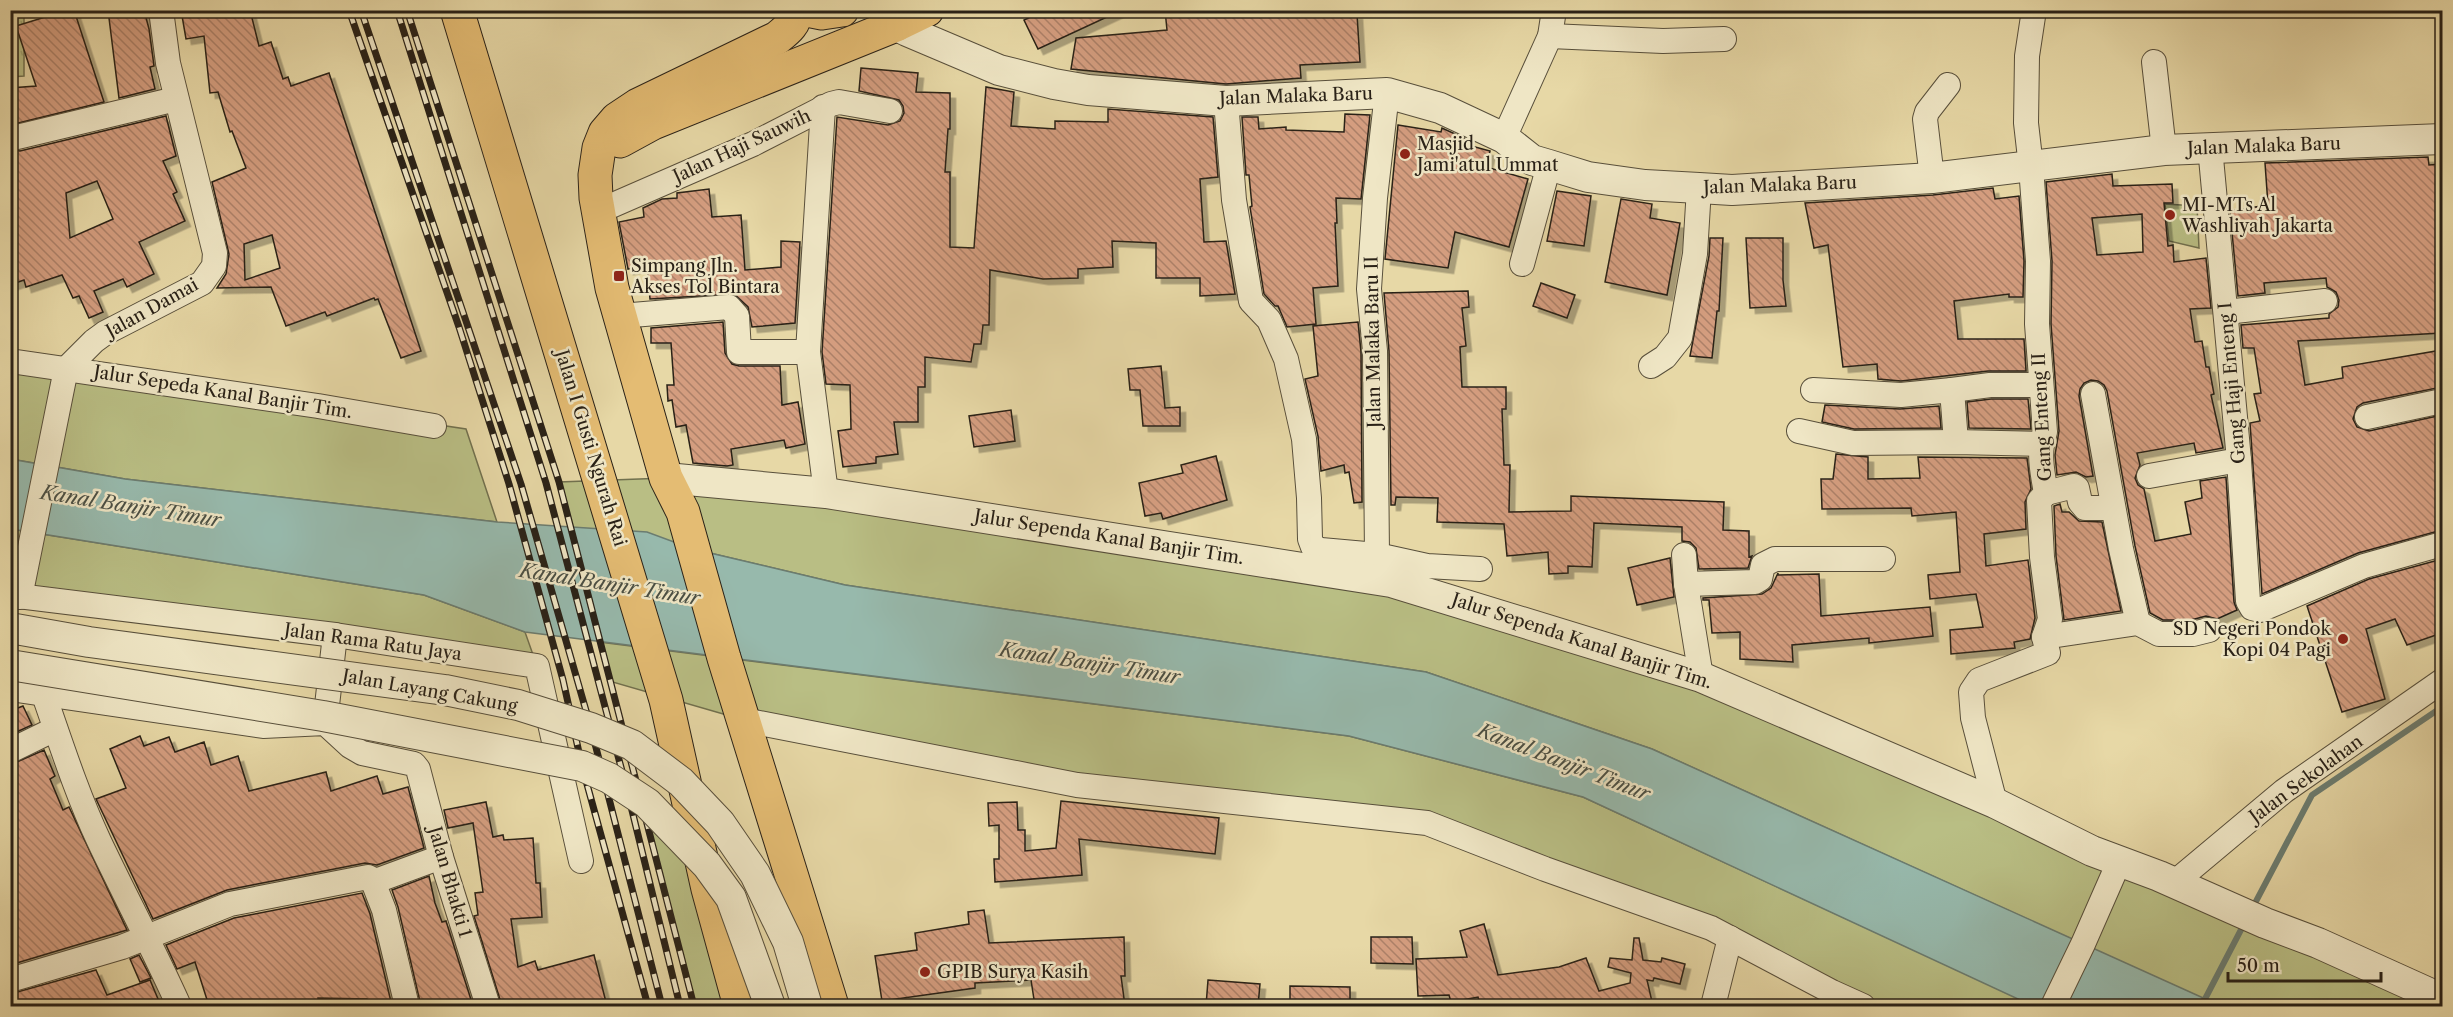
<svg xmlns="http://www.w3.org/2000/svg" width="2453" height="1017" font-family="'Libre Caslon Text',serif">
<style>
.green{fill:#b9be84;stroke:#71704e;stroke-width:1.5}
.park{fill:url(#park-tufts);stroke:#71704e;stroke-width:1.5}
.water{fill:#97b9ac;stroke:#6b7c70;stroke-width:1.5}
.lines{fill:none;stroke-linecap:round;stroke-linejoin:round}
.stream{stroke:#6b7c70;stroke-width:6}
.building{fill:url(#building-back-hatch);stroke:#292117;stroke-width:1.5;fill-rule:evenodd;filter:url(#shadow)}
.minor-casing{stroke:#584f3b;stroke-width:26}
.tertiary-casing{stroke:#584f3b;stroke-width:32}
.primary-casing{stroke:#292117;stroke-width:35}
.motorway-casing{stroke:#292117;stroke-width:35}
.minor{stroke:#efe6c5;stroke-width:24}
.tertiary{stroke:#efe6c5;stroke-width:30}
.primary{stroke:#e4bc73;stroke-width:33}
.motorway{stroke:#e4bc73;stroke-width:33}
.rail-casing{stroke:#292117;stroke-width:7}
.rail{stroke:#efe6c5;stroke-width:4.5;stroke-dasharray:14;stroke-linecap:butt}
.tertiary-bridge-casing{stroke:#584f3b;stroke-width:32;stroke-linecap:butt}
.tertiary-bridge{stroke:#efe6c5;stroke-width:30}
.poi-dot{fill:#8f2418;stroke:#efe6c5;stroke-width:2}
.labels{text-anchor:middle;stroke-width:5;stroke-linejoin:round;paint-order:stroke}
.street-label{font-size:18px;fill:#292117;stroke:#efe6c5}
.poi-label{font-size:18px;fill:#292117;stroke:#efe6c5;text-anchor:start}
.water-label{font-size:20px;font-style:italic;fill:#4a4f44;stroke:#efe6c5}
</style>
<defs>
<pattern id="park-tufts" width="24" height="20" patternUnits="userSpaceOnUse" patternTransform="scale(1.5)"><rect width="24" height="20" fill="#b9be84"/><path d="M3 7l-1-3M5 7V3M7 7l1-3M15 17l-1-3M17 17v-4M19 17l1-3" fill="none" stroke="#9fa371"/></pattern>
<pattern id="building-back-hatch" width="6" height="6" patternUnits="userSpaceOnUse" patternTransform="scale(1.5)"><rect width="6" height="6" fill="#d49d7f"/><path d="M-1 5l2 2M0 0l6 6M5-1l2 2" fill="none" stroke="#ac8067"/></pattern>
<filter id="shadow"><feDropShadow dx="5.5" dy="5.5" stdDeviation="0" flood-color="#0004"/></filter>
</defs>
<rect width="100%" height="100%" fill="#e7d8a6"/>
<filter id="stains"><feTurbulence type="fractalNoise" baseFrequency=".00333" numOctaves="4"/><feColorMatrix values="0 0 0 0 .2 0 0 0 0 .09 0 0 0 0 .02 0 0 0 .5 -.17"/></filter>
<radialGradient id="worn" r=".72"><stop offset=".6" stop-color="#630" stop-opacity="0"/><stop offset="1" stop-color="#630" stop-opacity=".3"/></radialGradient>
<!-- green -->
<g class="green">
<path d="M2165,204l32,2 2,42 -30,-7z"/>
<path d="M11,361l455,68 31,93 -372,-43 -114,-20z"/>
<path d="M666,478l683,97 352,102 741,329h-223l-567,-257 -226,-77 -581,-87 -152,-36 -122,-21 -12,-46z"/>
<path d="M11,529l413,66 101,37 12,34 -526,-71z"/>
<path d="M599,642l750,94 234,61 452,209h-166l-156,-78 -286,-105 -350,-38 -333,-65 -135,-39z"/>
<path d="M639,798l63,62 38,146h-46z"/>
</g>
<!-- park -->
<path class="park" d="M11,11h13v65l-13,1z"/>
<!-- water -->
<path class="water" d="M10,459l115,20 372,43 150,10 46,17 152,36 581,87 226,77 569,257h-188l-450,-209 -234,-61 -824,-104 -101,-37 -413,-66z"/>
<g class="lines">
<!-- stream -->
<g class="stream">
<path d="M2253,907l59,-112 130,-88"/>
<path d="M2198,1006l7,-7 39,-75"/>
</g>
</g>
<!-- building -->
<g class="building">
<path d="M68,10h6l30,92 -94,23v-37l26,-2 -20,-60z"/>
<path d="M108,10h36l5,19 5,37 -4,1 5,22 -36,9z"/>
<path d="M181,10h69l9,36 12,-4 12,37 5,-2 3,9 38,-13 92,278 -20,7 -23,-59 -3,1 -1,-2 -47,18 -2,-4 -39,14 -15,-39 -54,1 9,-14 3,-20 -17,-72 34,-14 -14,-37 -2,1 -12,-40 -8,1 -6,-57 -18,3zM272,235l8,33 -35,12 -1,-36z"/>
<path d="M1045,10h77l-84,39 -14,-29z"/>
<path d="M1165,10h79l2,6 16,-6h57v6l38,-2 3,48 -60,3 1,13 -75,6 -155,-15 5,-31 91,-8z"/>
<path d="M861,68l57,5 -2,19 34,1v36h-2l-3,43h5v75l24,1 12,-161 28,5 -3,34 44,3v-8l53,1v-13l105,8 5,60 -18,2 4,63 22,-1 9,53 -35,2v-18h-44v-35l-44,-2 1,26 -35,2v9l-35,1 -53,-9 -1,55h-6l-2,19h-7l-3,18 -46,-5v30h-7v35h-24l4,32 -22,3v6l-33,4 -5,-36 13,-2 -1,-44 -24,-1 -4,-32 15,-235 51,8 12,-4 4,-8 -1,-7 -4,-6 -40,-9z"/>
<path d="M1345,114l25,1 -9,84 -25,-1 1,25h-2l3,63 -25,2 3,36 -29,3 -9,-21h-3l-11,-12 -14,-87 2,-1 -3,-31h-3l-4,-58h16l1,12 27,-2v3l58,2z"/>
<path d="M166,116l10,40 -13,5 14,31 -4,2 12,27 -46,21 15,32 -27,13 -4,-8 -29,12 9,21 -14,6 -10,-22 -6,2 -11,-23 -36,12 -2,-7 -14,5v-136l10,2zM97,181l16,38 -43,19 -4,-45z"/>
<path d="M1398,125l43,7 1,-4 24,11 -2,5 26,7 -4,16 42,12 -19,68 -54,-15 -7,36 -63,-9z"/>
<path d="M2428,157l1,8 13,-1v169l-144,8 7,44 38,-7 -1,-11 100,-17v37l-79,16 -6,4 -4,12 4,8 12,4 73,-16v115l-84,23 -96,41 -12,-171 10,-2 -6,-27 7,-1 -7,-45h-11l-2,-23 88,-7v-4l9,-7 1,-7 -3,-8 -9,-5 -1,-9 -62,5 1,10 -27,3 -8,-85 38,-6 -3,-42z"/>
<path d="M2112,174l1,12 59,-2 1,19h-9l4,43 5,-1 1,17 32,-4 5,50 -21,1 5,33 7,-1 4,26h3l5,27 -3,1 12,53 -27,5 -2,-10 -57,10 3,12 -5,13 3,7 6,4 11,52 36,-7 -6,-32 17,-4 -2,-17 26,-4 8,125 3,8 -20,9 -11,-3 -15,4h-28l-13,-7 -15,-67 -28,-155 -3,-6 -6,-4 -7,-1 -7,3 -4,6 -1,7 14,80 -7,1 -10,-5 -19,3 -2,-20 4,-24 -8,-107 1,-63 -6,-79zM2142,214l1,38 -46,3 -5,-37z"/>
<path d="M1993,188l2,11 24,-3 5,65 -1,36h-14v-3l-55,7 4,38h66l2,32h-38l-87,10 -23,-2 -1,-15 -34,3 -15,-122 -14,3 -9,-45 128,-8z"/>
<path d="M709,189l3,28 29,-2 4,55 36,-3v-26l19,1 -5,81 -43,4 -4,-20 -14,-13 -84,5 -3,-34 -19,4 -9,-47 25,-5 -1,-9 19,-9 15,-1v-5z"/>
<path d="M1557,191l34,5 -7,50 -37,-5z"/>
<path d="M1621,199l31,5 -2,14 30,5 -13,72 -62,-13z"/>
<path d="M1710,238h13l-4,73h-2l-5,47 -22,-2 19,-100z"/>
<path d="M1746,238h37v42l3,26 -36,2z"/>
<path d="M1541,283l34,12 -8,23 -34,-12z"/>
<path d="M1468,291l1,16 -7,1 4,38 -6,1 2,40h44v22h-4l2,56h6l-1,47 62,-1v-15l153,6 -1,28 26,1v26l3,-1 -4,12 -49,1 -3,-21 -6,-6 -8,-1v-14l-88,-4 -2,44 -24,-1v7l-19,1 -1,-22 -41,4 -3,-32 -67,-2 1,-24 -42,-1 -1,8h-4l-2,-154 -5,-58z"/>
<path d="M723,322l2,31 7,11 7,2h41l2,39 16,-3 7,42 -19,4 -2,-8 -53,9 2,16 -6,1 -34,-3 -7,-38 -10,2 -4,-27 -4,1 -1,-16h7l-3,-42h-20v-15z"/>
<path d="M1358,322l3,30 1,150 -8,1 -5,-31 -4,1 -1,-8 -23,6 -3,-35 -13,-57 13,-3 -5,-50z"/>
<path d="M1161,366l4,42 15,-1v19h-37l-3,-36h-10l-2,-21z"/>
<path d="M1991,399h37l3,30 -62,-1 -2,-26z"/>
<path d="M1825,405l75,4 39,-3 2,22 -87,1 -32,-7z"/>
<path d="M1011,410l4,31 -41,6 -5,-31z"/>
<path d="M1836,454l32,3v22l52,-1 -2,-21 109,1 4,31 -6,13 1,27 -42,5 2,32 42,-6 7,58 -5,21 -16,3 1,6 -64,6 -1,-24 33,-3 -7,-33 -46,5 -2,-24 32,-3 -4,-60 -44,4 -1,-8 -89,1 -1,-30h12z"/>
<path d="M1216,456l11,44 -64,19 -2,-6 -16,3 -6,-33 44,-10 -2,-8z"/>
<path d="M2060,504l2,8h7l10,9 23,1 19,89 -57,9 -8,-64 -2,-50z"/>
<path d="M1670,558l4,39 -37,8 -9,-37z"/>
<path d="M2442,559v74l-35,12 -12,-26 -29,10 19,70 -43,13 -35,-106 62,-27z"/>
<path d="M1778,573v2l41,-1 2,42 109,-9 3,29 -64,7v-5l-77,7 1,17 -53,-3v-27l-28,1 -3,-33h-6v-2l59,-4 9,-6z"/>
<path d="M23,706l9,19 -22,10v-24z"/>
<path d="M140,736l4,10 25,-9 6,15 29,-10 7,23 27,-9 11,35 77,-19 5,19 46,-15 6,18 25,-7 16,61 -47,17 -12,-2 -138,27 -74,29 -57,-120 30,-11 -16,-39z"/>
<path d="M44,750l11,26 -5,3 13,31 6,-3 58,123 -117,35v-200z"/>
<path d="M1061,801l158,17 -4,36 -136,-15 3,36 -87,7 -1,-23h5v-34l-10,1 -1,-23 29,-1 1,28h7v21l31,-3z"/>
<path d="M486,802l7,35 10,-2 1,5 29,-2 3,45h4l2,34 -31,2 7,48 17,-6 3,9 56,-15 13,51h-105l-28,-90 4,-1 -3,-22 8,-1 -10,-69 -25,5 -4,-18z"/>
<path d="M429,876l6,27 7,19 4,-1 27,85h-52l-23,-99 -6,-17z"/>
<path d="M362,893l8,21 22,92h-24l-1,-7 -49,-1v8h-109l-14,-44 -18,7 -11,-24 68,-27z"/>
<path d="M984,910l5,33 135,-6 1,39h-4l4,30h-90l-4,-26 -56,3v5l-93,13 -7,-45 42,-6 -2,-17 54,-9 -1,-12z"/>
<path d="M1484,924l14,51 61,-8 27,-9 13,33 31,-8 1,-10 -23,-6 2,-9 22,2 2,-22h5l4,22 18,2 1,-4 23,6 -5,20 -26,-6 -1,3 -6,-1 6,26h-53l-1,-5 -19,5h-87l-1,-6 -12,4 -2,-7 -27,5 -2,-7 -31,1 -2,-37 51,-2 -7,-26z"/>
<path d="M1371,937h41l1,27 -42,-1z"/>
<path d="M139,955l12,23 -11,4 -10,-23z"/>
<path d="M96,970l11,25 43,-15 11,26h-151v-12z"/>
<path d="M1208,980l52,4 -2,22h-52z"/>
<path d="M1290,986l60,1v19h-60z"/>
</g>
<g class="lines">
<defs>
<g id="minor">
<path d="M1550,36l113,5 61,-2"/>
<path d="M2154,62l10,88"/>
<path d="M1226,101l8,99 17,101 18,19 17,39 18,80 5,59 1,41 3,8 8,3 56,5 50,11 53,3"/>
<path d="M823,107l-15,245 18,141"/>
<path d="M17,137l159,-38"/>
<path d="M1504,138l46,-102 4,-26"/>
<path d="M2210,147l29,313 9,141 4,7 8,2 104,-44 78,-22"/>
<path d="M1932,178l-7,-59 2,-7 21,-27"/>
<path d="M597,212l156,-68 78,-40 8,-2 51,9"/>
<path d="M1522,264l27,-99"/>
<path d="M2226,312l99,-11"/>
<path d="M620,316l109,-9 8,9 2,36h69"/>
<path d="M10,361l308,45 116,20"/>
<path d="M1651,366l14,-9 15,-19 15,-84 4,-66"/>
<path d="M1813,390l88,5 51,-5 4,52"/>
<path d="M1952,390l38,-5h51"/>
<path d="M2093,394l28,155 17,74"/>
<path d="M2367,417l75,-16"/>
<path d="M1799,431l54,12 103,-1 85,2"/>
<path d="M2149,476l90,-16"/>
<path d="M2046,493l28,-7 3,2 3,14 5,6h28"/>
<path d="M1377,555l-2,-204 -6,-62 6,-91 12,-105"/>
<path d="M1684,555l2,29 15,93"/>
<path d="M1686,584l69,-2 5,-3 3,-14 12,-6h108"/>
<path d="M10,595l325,40 202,31 44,195"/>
<path d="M20,597l46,-228 28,-28 11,-8 97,-50 12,-17 1,-13 -47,-190 -7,-53"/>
<path d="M2044,637l94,-14 21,11h34l16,-4"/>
<path d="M10,689l253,37 62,-3 25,23 12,7 52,11 4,5 23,88 47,149"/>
<path d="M44,695c17,49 33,99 55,146 26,55 55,109 80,165"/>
<path d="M744,720l333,65 350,38 118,46 166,59 121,64 31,14"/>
<path d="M325,723l10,-88"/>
<path d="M10,751l45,-22"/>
<path d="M1995,803l-22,-85 -2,-26 8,-12 69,-27 -4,-16 6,-18 -8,-62 -3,-56 7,-8c-4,-22 -8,-41 -1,-61l-8,-108 1,-63 -7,-94 -5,-44 1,-67 7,-46"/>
<path d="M373,882l68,-25"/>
<path d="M2174,883l110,-92 158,-110"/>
<path d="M10,980l112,-33 108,-43 138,-27 4,2 12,31 23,96"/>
<path d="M1713,1006l17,-68"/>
<path d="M2053,1006l30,-62 36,-82"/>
</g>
<g id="tertiary">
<path d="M896,25l11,6 92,39 55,14 34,6 138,11 161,-8 53,15 64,30 28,22 17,5 39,12 57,8 54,3 33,2 200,-12 232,-28 278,-11"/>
<path d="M666,478l160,15 565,89 310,95 294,126 97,48 67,25 106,47 53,20 124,56"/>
</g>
<g id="primary">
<path d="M457,10l209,690 42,189 32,117"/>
<path d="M795,10c2,13 -9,21 -18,28l-139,67 -21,14 -12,14 -6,15 -4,27 1,23 16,90 54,190 17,34 41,146 108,348"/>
<path d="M807,10l15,3 20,-3"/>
<path d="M620,141l33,-18 243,-98 -6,-15"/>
</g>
<path id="motorway" d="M896,25l31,-15"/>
</defs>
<!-- minor casing -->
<use href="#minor" class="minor-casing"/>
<!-- tertiary casing -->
<use href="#tertiary" class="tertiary-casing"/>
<!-- primary casing -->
<use href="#primary" class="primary-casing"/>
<!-- motorway casing -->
<use href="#motorway" class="motorway-casing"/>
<!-- minor -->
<use href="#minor" class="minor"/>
<!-- tertiary -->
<use href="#tertiary" class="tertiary"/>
<!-- primary -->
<use href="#primary" class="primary"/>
<!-- motorway -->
<use href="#motorway" class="motorway"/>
<defs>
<g id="rail">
<path d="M349,10l110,317 50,157 54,196 19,86 66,240"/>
<path d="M361,10l160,474 70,244 71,278"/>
<path d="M397,10l149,473 81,307 53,216"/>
<path d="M407,10l152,472 135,524"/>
</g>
</defs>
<!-- rail casing -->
<use href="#rail" class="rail-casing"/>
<!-- rail -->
<use href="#rail" class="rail"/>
<defs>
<g id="tertiary-bridge">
<path d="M10,628l79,14 356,48 73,15 73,23 41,17 49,37 39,41 35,51 33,68 19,64"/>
<path d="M10,665l313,51 259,50 27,12 38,25 60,62 24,33 39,108"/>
</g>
</defs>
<!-- tertiary-bridge casing -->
<use href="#tertiary-bridge" class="tertiary-bridge-casing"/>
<!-- tertiary-bridge -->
<use href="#tertiary-bridge" class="tertiary-bridge"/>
</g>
<!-- markers -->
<g class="poi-dot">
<circle cx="1405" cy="154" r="6"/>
<circle cx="2170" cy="215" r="6"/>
<rect x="613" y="270" width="12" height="12" rx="3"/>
<circle cx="2343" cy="639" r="6"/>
<circle cx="925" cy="972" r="6"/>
</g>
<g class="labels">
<!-- street labels -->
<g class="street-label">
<text transform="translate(1296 96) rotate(-2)" y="6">Jalan Malaka Baru</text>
<text transform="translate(742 146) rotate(-25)" y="6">Jalan Haji Sauwih</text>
<text transform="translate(2264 146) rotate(-2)" y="6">Jalan Malaka Baru</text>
<text transform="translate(1780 185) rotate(-2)" y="6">Jalan Malaka Baru</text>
<text transform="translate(152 308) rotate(-29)" y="6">Jalan Damai</text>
<text transform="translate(1373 342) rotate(-91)" y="6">Jalan Malaka Baru II</text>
<text transform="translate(2232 383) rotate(-95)" y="6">Gang Haji Enteng I</text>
<text transform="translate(223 392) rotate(9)" y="6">Jalur Sepeda Kanal Banjir Tim.</text>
<text transform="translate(2042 417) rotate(-93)" y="6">Gang Enteng II</text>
<text transform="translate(591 448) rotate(73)" y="6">Jalan I Gusti Ngurah Rai</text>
<text transform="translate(1109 537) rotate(9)" y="6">Jalur Sependa Kanal Banjir Tim.</text>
<text transform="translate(1582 641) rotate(18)" y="6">Jalur Sependa Kanal Banjir Tim.</text>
<text transform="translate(373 642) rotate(8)" y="6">Jalan Rama Ratu Jaya</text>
<text transform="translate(430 691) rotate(10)" y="6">Jalan Layang Cakung</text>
<text transform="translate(2306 779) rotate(-36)" y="6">Jalan Sekolahan</text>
<text transform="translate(450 882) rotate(74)" y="6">Jalan Bhakti 1</text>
</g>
<!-- poi labels -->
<g class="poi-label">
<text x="1417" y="150">Masjid<tspan x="1417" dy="21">Jami'atul Ummat</tspan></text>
<text x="2182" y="211">MI-MTs Al<tspan x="2182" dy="21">Washliyah Jakarta</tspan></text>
<text x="631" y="272">Simpang Jln.<tspan x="631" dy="21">Akses Tol Bintara</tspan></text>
<text x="2331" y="635" text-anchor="end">SD Negeri Pondok<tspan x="2331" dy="21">Kopi 04 Pagi</tspan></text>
<text x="937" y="978">GPIB Surya Kasih</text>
</g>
<!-- water labels -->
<g class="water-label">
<text transform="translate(131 506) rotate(9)" y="7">Kanal Banjir Timur</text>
<text transform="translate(610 584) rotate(9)" y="7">Kanal Banjir Timur</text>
<text transform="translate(1090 663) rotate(9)" y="7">Kanal Banjir Timur</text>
<text transform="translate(1564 762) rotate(21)" y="7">Kanal Banjir Timur</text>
</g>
</g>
<!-- margin -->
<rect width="2453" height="1017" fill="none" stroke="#e7d8a6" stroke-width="36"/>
<rect x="12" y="12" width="2429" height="993" fill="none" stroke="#292117" stroke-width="3"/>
<rect x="18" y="18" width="2417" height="981" fill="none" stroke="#292117" stroke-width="1.5"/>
<!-- scale -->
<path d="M2228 972v9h153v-9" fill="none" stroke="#292117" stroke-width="3"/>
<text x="2237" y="972" font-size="18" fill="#292117" stroke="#efe6c5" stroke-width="4.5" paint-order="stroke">50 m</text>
<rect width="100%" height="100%" filter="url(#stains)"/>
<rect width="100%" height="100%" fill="url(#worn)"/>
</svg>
